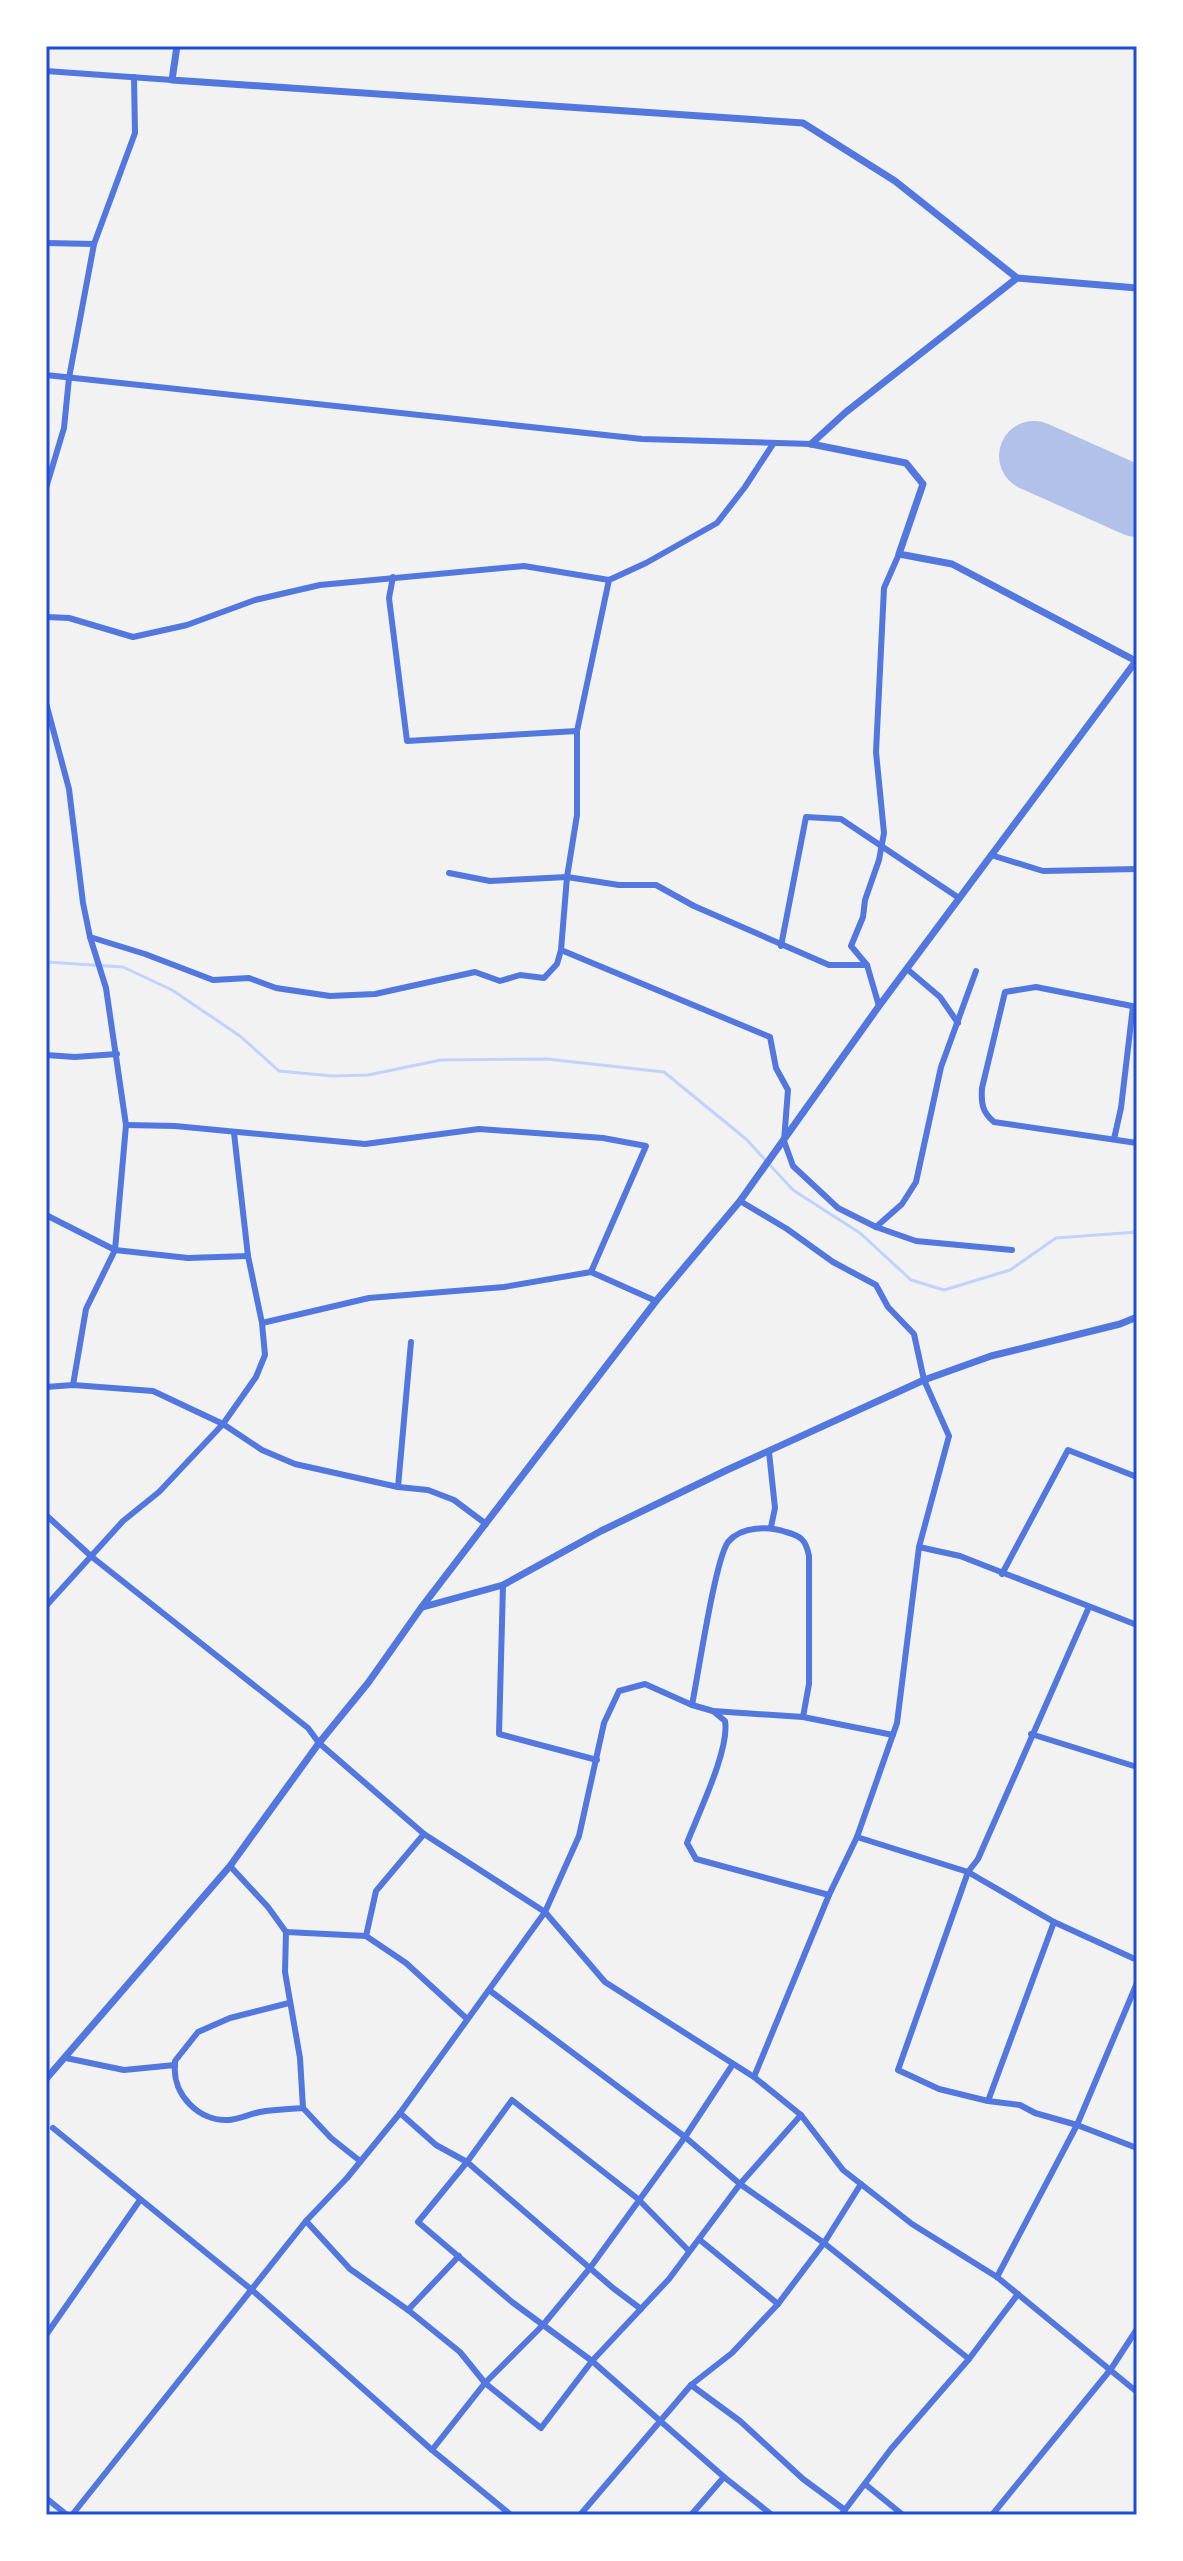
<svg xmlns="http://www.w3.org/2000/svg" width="1183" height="2561" font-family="Quicksand,sans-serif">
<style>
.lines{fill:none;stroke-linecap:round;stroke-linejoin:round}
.stream{stroke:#bfd3fe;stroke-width:3}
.runway{stroke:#b2c1ea;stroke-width:70}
.minor{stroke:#5277de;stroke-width:6}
.tertiary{stroke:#5277de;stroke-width:7}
.neatline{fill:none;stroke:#1d4ed8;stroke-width:3}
</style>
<rect width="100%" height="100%" fill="#f2f2f2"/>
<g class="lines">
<!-- stream -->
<path class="stream" d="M46,962l77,5 49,23 68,46 39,35 54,5 35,-1 73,-15 106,-1 117,13 82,67 47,51 67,43 51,47 33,10 66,-20 46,-32 81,-6"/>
<!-- runway -->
<path class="runway" d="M1034,456l103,46"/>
<!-- minor -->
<g class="minor">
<path d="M46,71l126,9"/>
<path d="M46,243l48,1"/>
<path d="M46,375l596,64 169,5"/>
<path d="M46,488l18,-60 5,-50 25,-134 41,-111 -1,-56"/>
<path d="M393,577l-4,21 18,143 170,-10"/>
<path d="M609,580l-32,151v84l-10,62 -6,73 209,87 6,31 12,22 -4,51 9,25 45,42 38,19 40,14 96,9"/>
<path d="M46,617l23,1 64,19 54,-12 68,-25 65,-15 204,-19 85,14 37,-17 71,-40 28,-36 28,-43"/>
<path d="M46,703l23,86 14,114 7,34 16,51 20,137 -11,125 -29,59 -13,76"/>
<path d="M991,855l52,16 94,-2"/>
<path d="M449,873l41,8 77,-4 52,8h37l38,21 135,59h38l12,41"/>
<path d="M90,937l55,17 68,26 36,-2 27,10 54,8 45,-2 100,-22 25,9 20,-6 24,3 13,-14 4,-14"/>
<path d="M781,946l25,-129 35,2 118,79"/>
<path d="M867,965l-16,-19 12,-29 2,-17 14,-40 5,-27 -8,-81 8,-164 15,-34"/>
<path d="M907,969l33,28 18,26"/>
<path d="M1137,1007l-101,-20 -31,5 -23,96c-1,15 0,24 12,34l143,21"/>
<path d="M46,1055l29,2 42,-3"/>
<path d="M126,1125l49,1 190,18 114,-15 124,9 43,8 -55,126"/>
<path d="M1114,1139l7,-31 12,-102"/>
<path d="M740,1201l47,28 46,33 43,23 12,22 26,27 10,46 25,56 -30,111 -22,176 -40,114 -28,58 -75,182"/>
<path d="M46,1215l69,35 73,8 60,-2"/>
<path d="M876,1227l26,-23 14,-22 25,-115 35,-96"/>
<path d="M262,1323l107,-25 135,-11 87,-15 65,29"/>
<path d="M46,1387l27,-2 80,6 70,33 39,26 33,14 103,23 30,3 26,10 32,24"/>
<path d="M769,1452l6,56 -4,19"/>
<path d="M398,1487l13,-145"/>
<path d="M46,1515l46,42 216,171 11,15 105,91 121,78 60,70 149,95 47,38 42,55 69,54 85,53 140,115"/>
<path d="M919,1547l41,9 177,69"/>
<path d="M1002,1574l66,-124 69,27"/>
<path d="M503,1585l-4,149 98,26"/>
<path d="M46,1606l77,-85 36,-29 64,-68 33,-47 9,-22 -3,-32 -14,-67 -14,-123"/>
<path d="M1089,1607l-111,252 -10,13 -70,198 41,19 49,12 32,4 15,8 42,12 60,23"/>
<path d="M692,1705c6,-29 23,-145 36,-163 13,-16 41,-16 58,-10 15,4 20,8 23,24v128l-6,33"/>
<path d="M713,1711l90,6 90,18"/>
<path d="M1031,1734l106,33"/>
<path d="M857,1837l111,35 86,50 83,38"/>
<path d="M230,1866l38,41 18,25 -1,40 15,86 3,50 28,30 29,23"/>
<path d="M286,1932l80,4 40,27 60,55"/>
<path d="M366,1936l10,-45 48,-57"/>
<path d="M489,1990l196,147 55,47 84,59 145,116"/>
<path d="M66,2058l58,12 51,-5c-3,29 24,57 54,55 10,-1 21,-6 31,-8 14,-3 29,-3 43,-4"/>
<path d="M175,2065v-4l23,-29 32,-14 59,-15"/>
<path d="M988,2101l66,-179"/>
<path d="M400,2113l36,32 31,17 146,126 28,21"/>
<path d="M53,2128l199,162 180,160 79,65"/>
<path d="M306,2221l44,48 58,41 52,42 25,31 56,45 51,-67 77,-82 71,-95 61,-69"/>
<path d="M700,2240l78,64"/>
<path d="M688,2250l-50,-51 -126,-99 -45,62 -49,60 94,80 80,59 132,116 48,38"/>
<path d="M997,2277l80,-152 60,-142"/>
<path d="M408,2310l51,-54"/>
<path d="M46,2335l94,-135"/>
<path d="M691,2385l49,36 63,58 42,31"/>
<path d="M432,2450l53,-67 58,-58 47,-57 95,-131 48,-73"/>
<path d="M865,2484l38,31"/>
<path d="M46,2498l21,17"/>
<path d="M72,2515l234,-294 41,-43 53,-65 145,-201 34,-76 25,-113 15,-32 26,-7 47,21 21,6 12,10c5,28 -27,93 -38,122l9,16 133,36"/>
<path d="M580,2515l111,-130 41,-32 46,-49 46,-61 37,-59"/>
<path d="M691,2515l33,-38"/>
<path d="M841,2515l50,-66 78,-90 49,-65"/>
<path d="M992,2515l119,-146 26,-40"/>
</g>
<!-- tertiary -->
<g class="tertiary">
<path d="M177,46l-5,34 631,43 92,58 122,97"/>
<path d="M1017,278l120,10"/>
<path d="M811,444l35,-32 171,-134"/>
<path d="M423,1607l80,-22 98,-54 126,-61 197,-90 67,-24 129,-32 17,-7"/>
<path d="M46,2079l184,-213 89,-123 49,-60 53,-75 235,-307 84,-100 139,-195 257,-345 -184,-97 -53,-10 24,-70 -17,-21 -95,-19"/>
</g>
</g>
<!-- border -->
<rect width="1183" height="2561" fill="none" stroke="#ffffff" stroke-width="96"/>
<rect x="48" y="48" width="1087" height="2465" class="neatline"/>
</svg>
